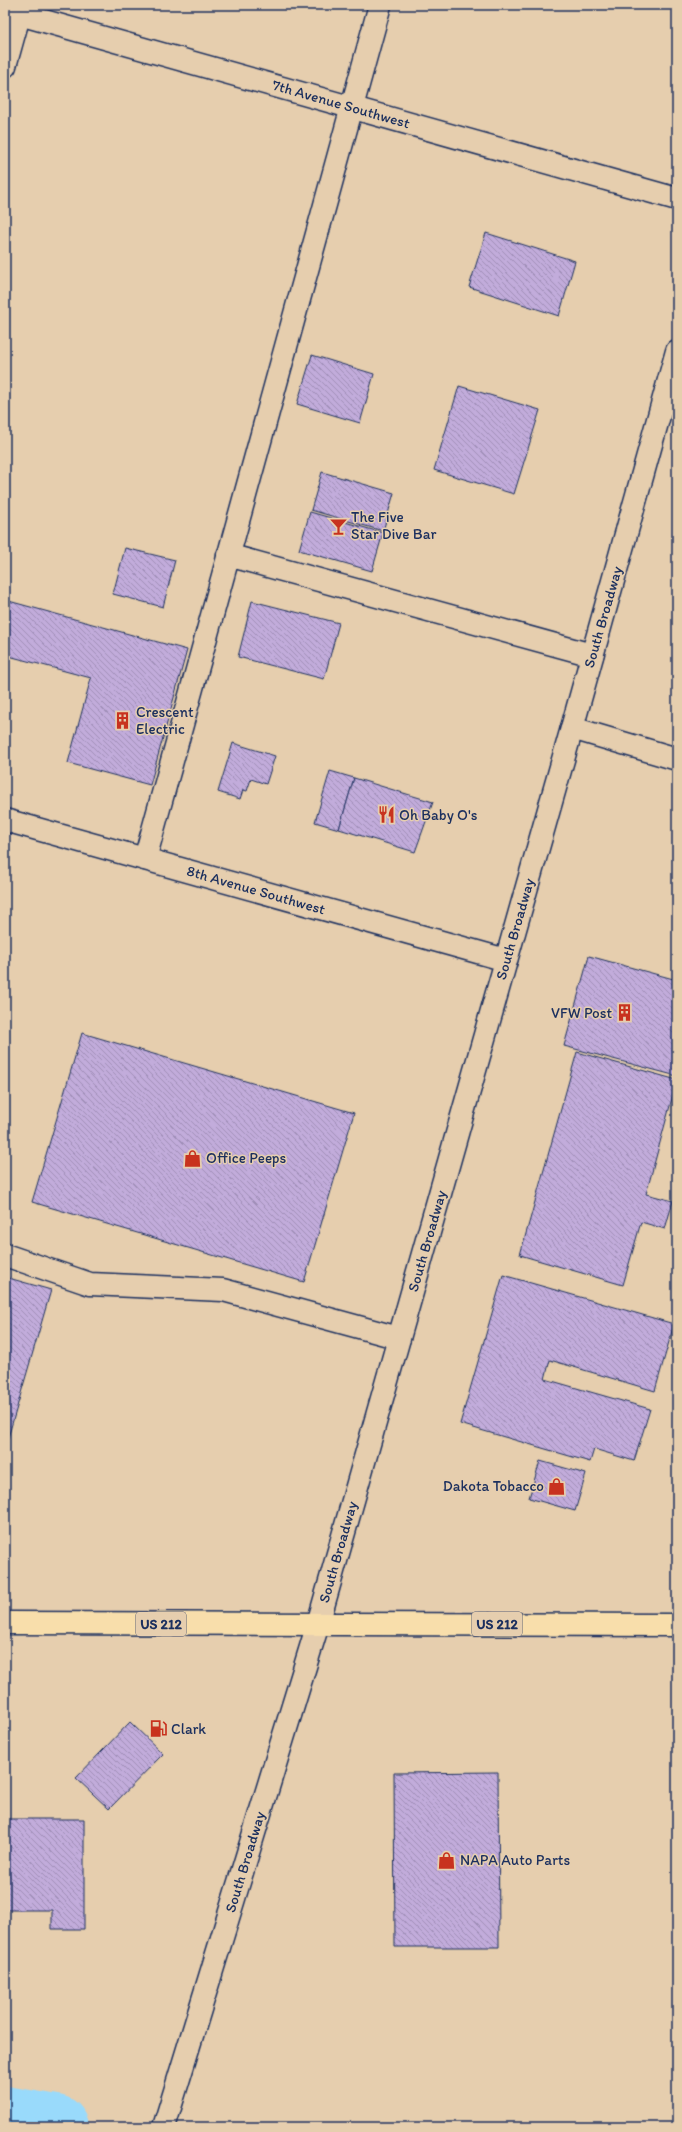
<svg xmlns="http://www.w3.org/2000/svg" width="682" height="2132" font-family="Itim,sans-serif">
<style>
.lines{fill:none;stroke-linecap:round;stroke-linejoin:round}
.river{stroke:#99dafb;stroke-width:64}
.building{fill:url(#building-back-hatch);stroke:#1b2f5e}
.minor-casing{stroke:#1b2f5e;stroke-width:25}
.major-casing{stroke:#1b2f5e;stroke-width:25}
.minor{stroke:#e6ceae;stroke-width:22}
.major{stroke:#f8deab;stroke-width:22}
.labels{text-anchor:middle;stroke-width:3;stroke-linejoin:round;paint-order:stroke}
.shield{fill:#e6ceae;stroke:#585f76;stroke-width:1}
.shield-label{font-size:14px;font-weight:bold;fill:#1b2f5e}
.street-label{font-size:15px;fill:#1b2f5e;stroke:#e6ceae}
.poi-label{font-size:15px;fill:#1b2f5e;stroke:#e6ceae;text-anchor:start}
</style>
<defs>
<pattern id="building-back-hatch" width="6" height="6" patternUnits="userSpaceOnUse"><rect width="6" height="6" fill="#c2acdb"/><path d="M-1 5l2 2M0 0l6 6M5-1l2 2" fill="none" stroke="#9d8cb5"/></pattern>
</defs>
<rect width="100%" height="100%" fill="#e6ceae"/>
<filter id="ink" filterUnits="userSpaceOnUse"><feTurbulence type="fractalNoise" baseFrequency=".025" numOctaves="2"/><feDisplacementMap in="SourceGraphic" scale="8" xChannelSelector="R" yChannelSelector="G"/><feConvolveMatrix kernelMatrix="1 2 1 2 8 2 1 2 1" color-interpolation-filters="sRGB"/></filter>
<g filter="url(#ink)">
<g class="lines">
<!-- river -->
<path class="river" d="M5,2118l51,9"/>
</g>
<!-- building -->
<g class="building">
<path d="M486,233l89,28 -16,55 -90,-29z"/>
<path d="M312,355l62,19 -14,49 -63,-19z"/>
<path d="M459,386l81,24 -26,84 -80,-24z"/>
<path d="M322,472l72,21 -11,38 -72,-21z"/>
<path d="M310,512l73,21 -11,38 -73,-21z"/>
<path d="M125,548l50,12 -12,47 -50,-13z"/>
<path d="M5,600l182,50 -37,135 -82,-22 23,-85 -86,-23z"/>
<path d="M252,601l87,22 -15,56 -86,-22z"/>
<path d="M233,743l42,13 -9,28 -15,-5 -4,12 -4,-1 -3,9 -22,-7z"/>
<path d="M330,771l24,7 -15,51 -24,-7z"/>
<path d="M354,778l79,24 -18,50 -76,-23z"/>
<path d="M589,956l88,24v96l-113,-30z"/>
<path d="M82,1033l272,80 -50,169 -272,-80z"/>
<path d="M577,1052l100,28 -31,114 27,7 -8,28 -24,-7 -18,63 -103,-30z"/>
<path d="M503,1275l171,49 -19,67 -105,-31 -5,19 105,30 -16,52 -40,-12 -4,13 -130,-38z"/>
<path d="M5,1277l46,13 -46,158z"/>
<path d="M540,1461l46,13 -11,37 -46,-13z"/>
<path d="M130,1722l33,32 -54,55 -33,-31z"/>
<path d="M498,1772l1,175h-104l-1,-174z"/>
<path d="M5,1819h79v110h-32v-19h-47z"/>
</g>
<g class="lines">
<defs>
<g id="minor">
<path d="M5,10l672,189"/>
<path d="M5,66l17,-61"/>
<path d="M228,555l364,100"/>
<path d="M572,728l105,31"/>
<path d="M5,820l501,140"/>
<path d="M145,859l235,-854"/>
<path d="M5,1255l85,29 133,6 176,48"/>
<path d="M164,2127l154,-503 254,-896 105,-377"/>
</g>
<path id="major" d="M5,1623l672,2"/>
</defs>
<!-- minor casing -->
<use href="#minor" class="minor-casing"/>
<!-- major casing -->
<use href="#major" class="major-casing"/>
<!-- minor -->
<use href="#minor" class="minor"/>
<!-- major -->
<use href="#major" class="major"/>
</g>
</g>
<!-- icons -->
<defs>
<symbol id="bar-bare" viewBox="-9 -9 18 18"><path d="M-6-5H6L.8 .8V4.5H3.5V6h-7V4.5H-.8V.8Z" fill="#c8321e" stroke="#e6ceae" stroke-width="2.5" paint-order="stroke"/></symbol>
<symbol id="building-bare" viewBox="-9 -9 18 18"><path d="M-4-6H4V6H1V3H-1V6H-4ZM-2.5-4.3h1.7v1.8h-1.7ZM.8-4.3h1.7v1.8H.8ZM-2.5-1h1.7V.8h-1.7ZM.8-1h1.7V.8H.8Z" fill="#c8321e" stroke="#e6ceae" stroke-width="2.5" paint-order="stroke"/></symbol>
<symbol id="restaurant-bare" viewBox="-9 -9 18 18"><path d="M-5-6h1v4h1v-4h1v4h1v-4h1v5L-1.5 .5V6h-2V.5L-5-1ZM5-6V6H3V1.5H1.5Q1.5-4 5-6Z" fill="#c8321e" stroke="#e6ceae" stroke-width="2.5" paint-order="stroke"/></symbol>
<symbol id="shop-bare" viewBox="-9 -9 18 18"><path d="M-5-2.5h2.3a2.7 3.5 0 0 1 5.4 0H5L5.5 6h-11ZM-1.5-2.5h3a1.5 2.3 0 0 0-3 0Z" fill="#c8321e" stroke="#e6ceae" stroke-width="2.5" paint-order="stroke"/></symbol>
<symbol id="fuel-bare" viewBox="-9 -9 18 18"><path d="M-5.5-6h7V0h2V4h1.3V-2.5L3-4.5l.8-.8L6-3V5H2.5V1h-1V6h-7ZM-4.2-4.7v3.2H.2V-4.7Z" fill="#c8321e" stroke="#e6ceae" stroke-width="2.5" paint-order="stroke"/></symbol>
</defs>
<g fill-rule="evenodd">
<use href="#bar-bare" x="326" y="514" width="25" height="25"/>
<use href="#building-bare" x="110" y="708" width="25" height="25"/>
<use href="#restaurant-bare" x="374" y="802" width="25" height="25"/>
<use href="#building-bare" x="612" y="1000" width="25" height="25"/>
<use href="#shop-bare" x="180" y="1146" width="25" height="25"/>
<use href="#shop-bare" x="544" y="1474" width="25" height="25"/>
<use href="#fuel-bare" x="146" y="1716" width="25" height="25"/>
<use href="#shop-bare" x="434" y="1848" width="25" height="25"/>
</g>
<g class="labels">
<!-- shield labels -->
<g class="shield">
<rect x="136" y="1612" width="50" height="24" rx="3"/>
<rect x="472" y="1612" width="50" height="24" rx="3"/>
</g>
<g class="shield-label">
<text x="161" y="1629">US 212</text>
<text x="497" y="1629">US 212</text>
</g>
<!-- street labels -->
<g class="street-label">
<text transform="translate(341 104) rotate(16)" y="5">7th Avenue Southwest</text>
<text transform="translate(603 617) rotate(-74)" y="5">South Broadway</text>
<text transform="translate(256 890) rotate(16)" y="5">8th Avenue Southwest</text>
<text transform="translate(515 929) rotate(-74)" y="5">South Broadway</text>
<text transform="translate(427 1241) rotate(-74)" y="5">South Broadway</text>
<text transform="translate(338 1552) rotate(-74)" y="5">South Broadway</text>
<text transform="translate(245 1862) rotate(-73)" y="5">South Broadway</text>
</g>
<!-- poi labels -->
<g class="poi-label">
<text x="351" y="522">The Five<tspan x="351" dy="17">Star Dive Bar</tspan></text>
<text x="136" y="717">Crescent<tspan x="136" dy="17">Electric</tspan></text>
<text x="399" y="820">Oh Baby O's</text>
<text x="612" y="1018" text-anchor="end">VFW Post</text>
<text x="206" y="1163">Office Peeps</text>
<text x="544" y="1491" text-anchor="end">Dakota Tobacco</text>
<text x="171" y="1734">Clark</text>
<text x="460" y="1865">NAPA Auto Parts</text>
</g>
</g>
<!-- margin -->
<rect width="682" height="2132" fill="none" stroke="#e6ceae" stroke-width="20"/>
<rect x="10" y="10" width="662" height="2112" fill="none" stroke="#1b2f5e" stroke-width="1.5" filter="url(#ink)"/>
</svg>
